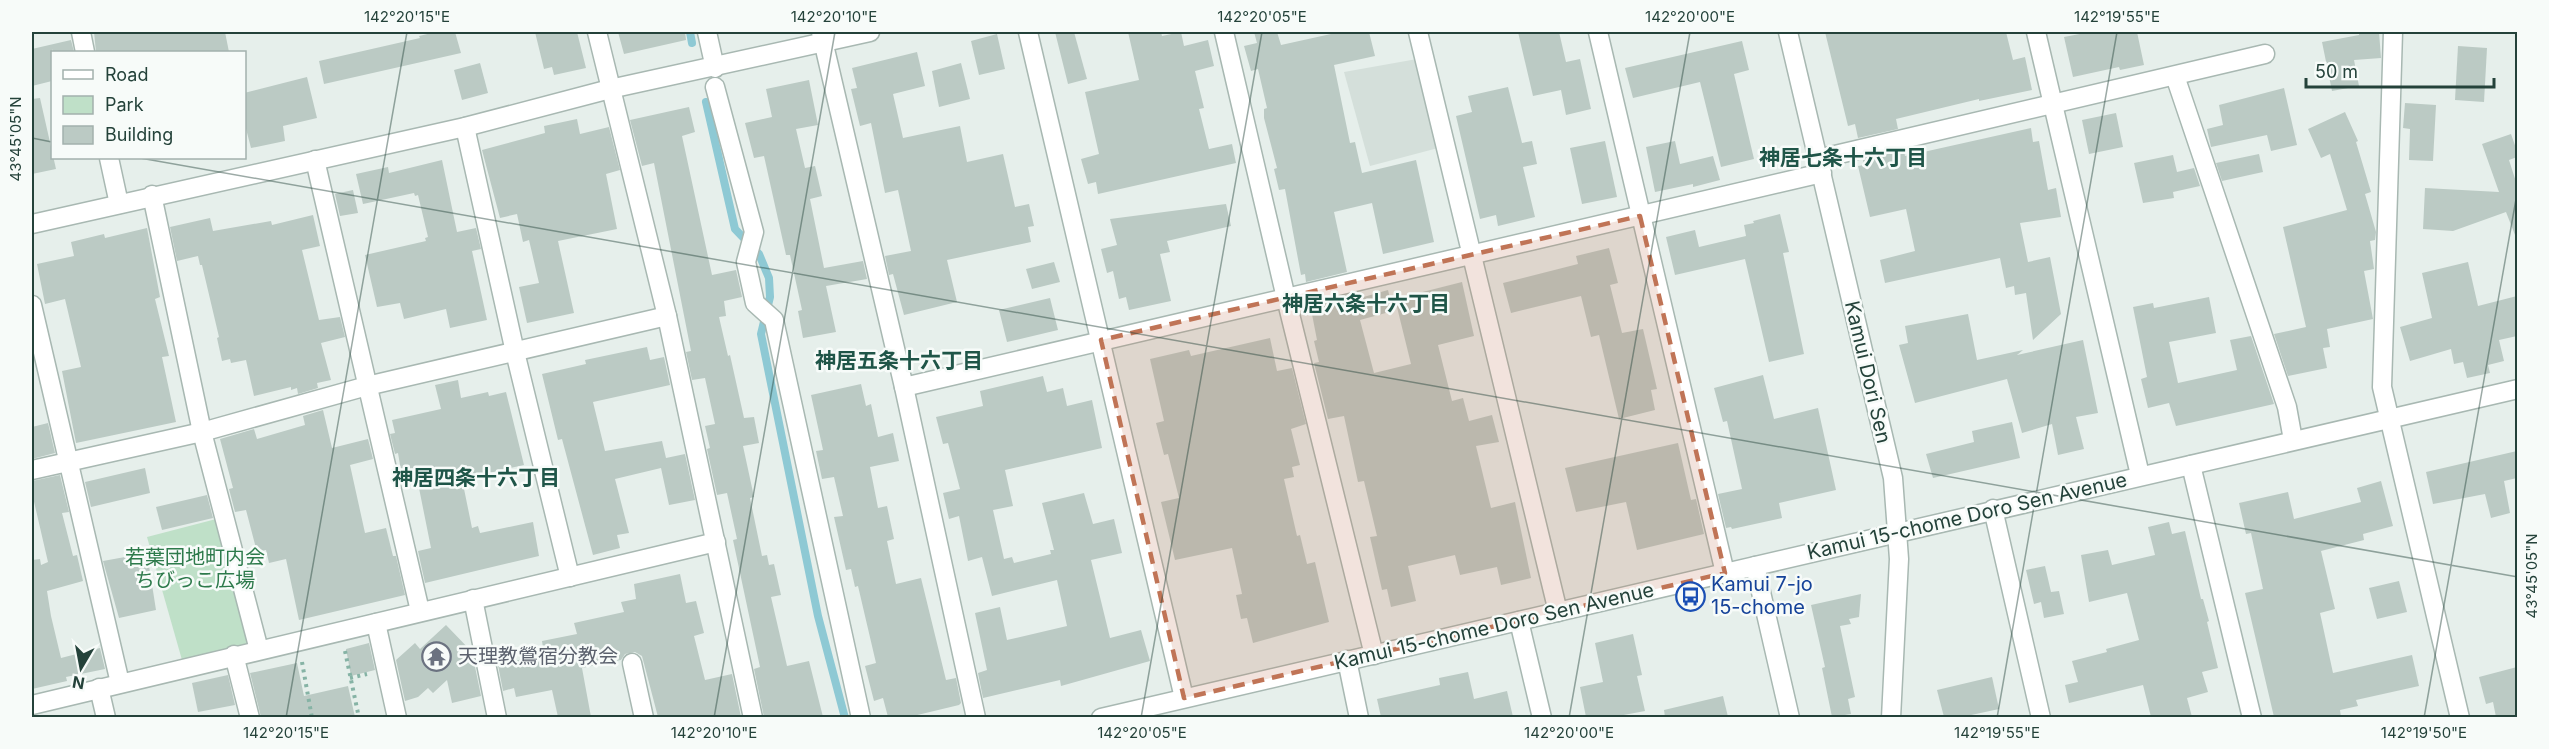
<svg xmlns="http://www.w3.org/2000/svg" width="2549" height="749" font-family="Inter,'Noto Sans JP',sans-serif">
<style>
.built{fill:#d4dfda}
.park{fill:#bfe0c8}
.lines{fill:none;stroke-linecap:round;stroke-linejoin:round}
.stream{stroke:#8ec9d4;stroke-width:8}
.building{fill:#bbcac4}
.minor-casing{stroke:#a8b8b2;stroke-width:21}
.path{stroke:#86b3a5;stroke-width:4;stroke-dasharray:3 4.5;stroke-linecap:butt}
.minor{stroke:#fff;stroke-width:18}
.marked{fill:#c07456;fill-opacity:0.2;stroke:#c07456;stroke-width:4.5;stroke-dasharray:12 8;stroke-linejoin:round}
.ticks{fill:none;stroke:#24423a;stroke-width:1.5;stroke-opacity:0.45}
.labels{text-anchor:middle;stroke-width:5;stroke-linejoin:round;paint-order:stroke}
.street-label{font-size:20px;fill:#24423a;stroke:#f7fbf9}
.park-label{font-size:20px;fill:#2d7a4b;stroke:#f7fbf9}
.transit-label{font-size:20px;fill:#164399;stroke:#f7fbf9;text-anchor:start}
.worship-label{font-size:20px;fill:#5b616d;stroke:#f7fbf9;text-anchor:start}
.neighbourhood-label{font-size:21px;font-weight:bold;fill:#1f5548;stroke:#f7fbf9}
.neatline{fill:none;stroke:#24423a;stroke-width:2}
.ticks-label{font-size:15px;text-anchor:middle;fill:#24423a}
</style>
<rect width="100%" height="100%" fill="#e6efeb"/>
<!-- built -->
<path class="built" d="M1417,59l21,89 -68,18 -26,-94z"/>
<!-- park -->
<path class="park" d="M220,518l35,128 -71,21 -37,-130z"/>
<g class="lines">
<!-- stream -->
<g class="stream">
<path d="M690,32l2,11"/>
<path d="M706,102l29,127 24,25 10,24 1,19 -9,37 57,282 27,102"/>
</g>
</g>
<!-- building -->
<g class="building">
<path d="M94,32h131l4,20h-133z"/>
<path d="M436,32h19l6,21 -137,31 -5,-23 101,-23 -1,-2z"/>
<path d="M535,32h42l9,36 -32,7 -2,-8 -8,2z"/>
<path d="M618,32h67l1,8 -62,14z"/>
<path d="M1055,32h19l13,47 -19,5z"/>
<path d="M1128,32h33l1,4 19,-4 3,14 24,-6 6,26 -19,5 9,37 -5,1 10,40 23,-5 4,19 -138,31 -2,-12 -8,2 -7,-25 18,-5 -14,-62 54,-12z"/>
<path d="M1254,32h23l4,13 59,-13h29l6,24 -41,9 16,78 5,-1 7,31 54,-13 18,82 -51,12 -11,-51 -38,9 13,60 -41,10 -1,-8 -4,1 -16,-86 -6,1 -5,-21 3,-1 -13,-50v-9l3,-1 -9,-39 -7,2 -7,-25 13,-3z"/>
<path d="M1518,32h41l7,30 14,-3 11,50 -25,6 -5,-25 -28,6z"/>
<path d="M1825,32h181l7,28 12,-3 7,33 -53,11v-2l-83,20 2,10 -40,9 -3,-14 -7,2z"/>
<path d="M2090,32h47l7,33 -24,5 -1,-3 -46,10 -9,-40z"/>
<path d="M2359,32h20l2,26 -27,2 5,26 -27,5 -10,-49 37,-7z"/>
<path d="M997,34l8,35 -26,6 -8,-34z"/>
<path d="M71,40l3,12h-21l-1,-3v32l-20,5v-37z"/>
<path d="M1742,41l7,29 -15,4 20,85 -33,8 -21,-85 -67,16 -8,-30z"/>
<path d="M2458,46l29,2 -3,54 -29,-2z"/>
<path d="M917,52l8,34 -32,8 10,44 57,-12 7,36 36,-8 12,53 14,-3 5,22 -6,1 3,15 -84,18 10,42 -53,13 -11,-41 -4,1 -4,-19 26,-5 -13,-61 -13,3 -14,-70 -11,3 -9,-37 6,-1 -5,-20z"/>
<path d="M480,63l8,30 -26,7 -8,-30z"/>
<path d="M961,63l9,36 -31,8 -7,-36z"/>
<path d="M307,77l10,41 -34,8 2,15 -34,7 -7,-27v-28z"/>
<path d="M809,80l9,45 -22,4 9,39 10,-2 7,30 -12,3 14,69 39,-7 4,18 -41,7 10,46 -33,6 -5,-27 4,-1 -12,-55h-4l-22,-99 -10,2 -9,-35 27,-6 -6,-28z"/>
<path d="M1508,87l14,56 10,-2 5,23 -14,3 12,50 -37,9 -2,-11 -16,4 -24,-103 16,-4 -4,-16z"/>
<path d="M2284,88l13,57 -26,6 -4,-16 -56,12 -4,-18 16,-4 -4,-20z"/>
<path d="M40,98l16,71 -24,5v-75z"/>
<path d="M2405,103l31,2 -3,56 -24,-1 1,-31 -7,-1z"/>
<path d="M689,107l6,25 -13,4 30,139 24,-5 6,27 -18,4 2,15 -7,1 9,39 2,-1 14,63 10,-1 5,26 -16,3 11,51 -4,1 12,58 5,-1 2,10 5,-1 7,31 -10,2 16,69 22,-5 14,56h-59l-10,-48 6,-2 -27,-127 4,-1 -10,-46 -10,2 -10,-46 3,-1 -5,-22 10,-2 -10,-46 -13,2 -6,-28 5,-1 -37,-188 -12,3 -12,-46z"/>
<path d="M2345,112l13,29 -2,1 15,50 -6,2 11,38 -1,8 -5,1 4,28 -10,2 9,48 -46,10 3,18 -7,1 4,20 -39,8 -14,-42 32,-7 -23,-100 64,-17 -17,-56 -9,4 -13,-29z"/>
<path d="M2116,113l7,34 -34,7 -7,-34z"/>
<path d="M577,119l3,15 29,-7 11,43 -14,4 11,55 -59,12 16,72 -47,10 -8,-36 20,-4 -10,-43 -6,2 -6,-28 -17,4 -18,-68 63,-17 -1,-7z"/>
<path d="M2031,128l2,14 6,-1 9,49 8,-2 5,29 -41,6 8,39 22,-5 11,57 -28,26 -7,-47 -11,2 -1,-9 -8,2 -6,-30 -115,25 -5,-23 35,-9 -9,-42 -36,8 -12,-51 6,-1 -1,-5 41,-10 1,6 5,-1z"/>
<path d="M2511,134l6,17v6l-8,3 8,25v50h-2l-9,-23 -53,19 -30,-2 2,-41 74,4 -17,-48z"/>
<path d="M1605,141l12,56 -35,7 -12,-56z"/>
<path d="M1675,141l5,23 33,-8 7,24 -27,7v-3l-38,8 -9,-45z"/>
<path d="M2259,154l4,18 -41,9 -6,-18z"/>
<path d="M2173,155l4,17 17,-4 6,18 -27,6 1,6 -31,5 -9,-40z"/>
<path d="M442,160l15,72 19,-4 5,21 -9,2 15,69 -37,8 -4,-19 -42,10 -4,-16 -23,4 -12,-52 61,-14 -1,-3 3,-1 -10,-42 -3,1 -1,-3 -51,11 -7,-30 32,-7 1,6z"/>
<path d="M353,190l5,23 -18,3 -5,-22z"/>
<path d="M1226,204l5,22 -64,15 3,11 -10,2 11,47 -42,9 -3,-13 -7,2 -6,-28 -6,2 -6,-24 16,-4 -7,-26z"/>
<path d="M1780,214l9,38 -6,1 21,101 -35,8 -24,-103 -70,16 -9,-38 29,-7 4,17 47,-11 -2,-11 10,-2 -1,-2z"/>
<path d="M313,215l7,31 -18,4 17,70 21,-3 5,20 -24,6 10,37 -14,3 1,5 -20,6 -1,-6 -6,2v-3l-37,9 -8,-36 -15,3 -1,-4 -8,2 -5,-23 2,-1 -17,-72h-2l-2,-9 -21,5 -7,-34 40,-9 3,13 58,-10 1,4z"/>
<path d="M147,228l13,69 -5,2 14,57 -7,1 14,65 -100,21 -14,-72 19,-4 -16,-68 -20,5 -8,-40 37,-8 -3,-14 33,-8 1,4z"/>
<path d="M1609,248l9,35 -8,2 12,48 21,-4 14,60 -6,1 4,20 -36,9 -20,-84 -8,2 -10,-41 -70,17 -8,-30 75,-19 -2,-8z"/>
<path d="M1054,262l6,20 -28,7 -6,-20z"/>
<path d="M2468,262l10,44 39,-10v40l-18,4 5,21 -16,4 2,8 -23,5 -4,-16 -9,2 -3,-15 -41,12 -10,-34 32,-9 -10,-45z"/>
<path d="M1462,282l12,54 -36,9 14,56 11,-3 6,23 23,-6 7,27 -23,4 15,62 24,-6 16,76 -30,7 -4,-18 -37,8 -5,-20 -47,11 8,35 -25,6 -4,-18 -5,1 -12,-53 7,-1 -13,-55 -6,1 -14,-66 -16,3 -14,-56 5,-1 -5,-21 3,-1 -7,-36 42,-10 1,6 35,-10 5,21 -33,9 14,53 37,-9 -16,-65z"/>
<path d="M2209,297l7,36 -47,9 9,41 59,-13 -7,-30 21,-4 23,68 -98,22 -7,-23 -21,5 -7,-29 6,-2 -14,-70 20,-4 1,5z"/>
<path d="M1050,298l8,32 -51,12 -8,-32z"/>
<path d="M1968,314l9,46 46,-10 -6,5 66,-15 15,73 -22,4 8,32 -26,6 -6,-31 -30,9 -15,-54 -92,24 -16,-58 9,-2 -3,-17z"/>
<path d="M1270,338l7,33 15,-3 14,56 -15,5 9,36 -8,2 2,10 -10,2 13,57 3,-1 7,29 8,-2 14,60 -76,21 -6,-25 -6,1 -5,-24 6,-1 -10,-46 -57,12 -14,-58 18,-4 -11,-44 -4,1 -8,-32 8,-2 -14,-62 39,-9 2,6z"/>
<path d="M647,347l3,13 14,-3 6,28 -77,17 12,49 57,-10 4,17 19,-4 10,46 -26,5 -8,-37 -46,11 14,54 -12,2 3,13 -27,7 -31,-116 -4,1 -16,-66 44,-10 -1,-4z"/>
<path d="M1763,375l11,44 44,-11 18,82 -57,13 3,15 -50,11 -1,-2 -5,1 -8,-34 24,-5 -15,-68 -4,1 -9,-34z"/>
<path d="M1043,376l4,16 16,-4 4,18 25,-6 10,48 -97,22 8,36 -20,4 11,49 8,-2 2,6 37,-9 -1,-4h4l-12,-47 42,-10 9,31 21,-5 8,34 -31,7 19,78 31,-8 9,31 -89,25 -1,-6 -77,18 -5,-25 9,-3 -12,-57 25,-6 7,33 60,-14 -10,-46 -65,16 -10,-39 -14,4 -9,-45 -10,3 -6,-26 17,-4 -12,-46 -5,1 -7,-27 47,-11 -3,-15z"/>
<path d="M458,380l3,18 27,-6 1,4 17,-4 18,73 -62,14 10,49 6,-2 2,7 53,-11 6,34 -114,27 -7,-32 13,-3 -16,-80 -14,3 -3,-18 -3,1 -5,-20 5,-1 -3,-13 49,-11 -6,-24z"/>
<path d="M861,384l5,22 5,-2 7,33 15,-4 6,28 -29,6 8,41 9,-2 7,33 -7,2 9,43 25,-6 25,102 10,-2 5,25 -2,2 -50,12h-21l-5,-19 -9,3 -9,-35 11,-3 -18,-77 -3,1 -4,-18 -5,1 -12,-53 9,-1 -9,-39 -12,2 -6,-28 7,-1 -12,-55z"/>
<path d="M323,410l9,38 36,-9 5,20 -23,6 15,68 21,-5 7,28h3l9,39 -106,25 -13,-61 -17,4 -3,-13 -9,2 -11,-42 -11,2 -6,-23 4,-1 -13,-49 34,-10 3,10 48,-14 -2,-9z"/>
<path d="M2012,422l8,36 -87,20 -7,-24 48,-12 -2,-11z"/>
<path d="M48,423l7,30 -23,6v-32z"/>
<path d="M1678,443l13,57 5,-1 8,35 -67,16 -11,-48 -50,10 -11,-44z"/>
<path d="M2517,451v27l-13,3 6,32 -19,5 -6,-24 -52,10 -7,-32z"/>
<path d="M145,468l5,25 -59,14 -6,-25z"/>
<path d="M60,475l9,37 -7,1 11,43 4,-1 6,26 -36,10 4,25 10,42 39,-10 5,21 -39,8 1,4 -35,8v-129l8,-1 1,6 7,-3 -16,-69v-12z"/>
<path d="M2381,481l12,45 -30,8 1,6 -43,11 14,58 -15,4 13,60 79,-18 7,31 -63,14 2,6 -18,4 1,7h-67l-29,-124 18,-4 -12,-56 -5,1 -7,-31 49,-11 6,27 67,-17 -4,-14z"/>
<path d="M207,495l6,23 -51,12 -6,-23z"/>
<path d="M2169,522l3,12 13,-3 16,68h2l6,22 -2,1 11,46 -16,4 6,20 -21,6 5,19h-41l-8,-32 -74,18 -4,-18 13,-3 -6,-21 35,-9 -1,-3 33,-9 -12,-47 -38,9 -8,-47 27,-5 4,15 43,-10 -7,-28z"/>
<path d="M147,553l9,57 -37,8 -16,-57z"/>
<path d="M2045,566l6,26 8,-1 5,23 -20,4 -3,-16 -7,2 -8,-34z"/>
<path d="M680,574l6,29 10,-2 8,32 -10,3 11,44 27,-6 9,43h-83l-16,-61 -7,-4 -10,2 -4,6 -39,8 9,49h-33l-6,-27 -36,7 -2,-9 -11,3 -5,-26 46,-11 -2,-13 35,-7 -3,-11 50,-11 -3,-10 15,-3 -2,-15z"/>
<path d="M2399,581l8,31 -30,7 -8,-31z"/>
<path d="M1861,594l-2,23 -10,2 2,5 -11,2 15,71 -7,2 3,15 -19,3 -10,-49 3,-1 -14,-62z"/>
<path d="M446,625l26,27 9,44 -29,7 -5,-23 -14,13 -5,-5 -10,9 -13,4 -9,-41 19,-17 5,6z"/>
<path d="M1633,634l9,41 -5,1 8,35 -32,6h-27l-6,-30 23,-5 -8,-39z"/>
<path d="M369,643l6,27 -24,6 -5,-27z"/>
<path d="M297,663l7,33 44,-10 7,31h-94l-11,-44z"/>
<path d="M2517,667v50h-21l-3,-15 -7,2 -7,-27z"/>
<path d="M1468,672l6,27 33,-8 6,26h-132l-4,-18 63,-14 -1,-7z"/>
<path d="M228,675l7,30 -37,7 -6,-29z"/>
<path d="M1992,677l7,32 -37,8h-18l-7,-27z"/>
<path d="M1723,696l5,21h-63l-1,-7z"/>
</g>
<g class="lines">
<defs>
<g id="minor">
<path d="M81,32l4,20"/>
<path d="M597,32l70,284 86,402"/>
<path d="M707,32l8,36"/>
<path d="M821,32l83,355 72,331"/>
<path d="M1028,32l156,666"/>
<path d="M1224,32l62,266 88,357"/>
<path d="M1418,32l140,580"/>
<path d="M1598,32l127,541"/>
<path d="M1788,32l105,446 6,81 -8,159"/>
<path d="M2036,32l104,443"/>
<path d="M2393,32l-11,355 78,331"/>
<path d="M2175,76l112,331 6,33"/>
<path d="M715,87l39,145 -8,30 9,41 19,17 87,398"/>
<path d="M465,127l50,225 55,225"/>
<path d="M109,158l10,46"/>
<path d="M1818,159l447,-105"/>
<path d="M315,160l105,451"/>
<path d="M152,195l50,237 57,218"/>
<path d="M32,224l433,-97 145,-38 260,-57"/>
<path d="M32,305l88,378"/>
<path d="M904,387l918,-214"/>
<path d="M2191,465l61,253"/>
<path d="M32,470l170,-38 165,-46 300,-70"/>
<path d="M1993,509l48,209"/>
<path d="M1755,566l35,152"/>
<path d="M473,599l24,119"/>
<path d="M1519,621l23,97"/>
<path d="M376,623l21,95"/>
<path d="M234,655l16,63"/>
<path d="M1347,660l12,58"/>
<path d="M632,663l12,55"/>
<path d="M99,688l7,30"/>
<path d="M32,705l684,-163"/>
<path d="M1101,718l1417,-329"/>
</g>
</defs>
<!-- minor casing -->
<use href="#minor" class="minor-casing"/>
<!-- path -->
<g class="path">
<path d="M345,651l14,67"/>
<path d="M302,662l10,56"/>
<path d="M350,678l17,-4"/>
</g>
<!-- minor -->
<use href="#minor" class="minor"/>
</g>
<!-- marked area -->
<path class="marked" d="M1640,216l85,357 -541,125 -83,-358z"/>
<!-- ticks -->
<path class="ticks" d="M32,138l20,4M140,158l2378,419M286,718l121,-686M714,718l121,-686M1141,718l121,-686M1569,718l121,-686M1997,718l120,-686M2424,718l94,-530"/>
<!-- icons -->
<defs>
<symbol id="bus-ring" viewBox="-11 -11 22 22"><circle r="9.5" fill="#f7fbf9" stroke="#1a4fb4" stroke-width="1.5"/><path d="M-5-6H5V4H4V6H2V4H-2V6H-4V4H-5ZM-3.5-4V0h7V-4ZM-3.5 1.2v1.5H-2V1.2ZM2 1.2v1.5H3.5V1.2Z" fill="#1a4fb4"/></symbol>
<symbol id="temple-ring" viewBox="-11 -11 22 22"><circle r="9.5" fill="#f7fbf9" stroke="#6b7280" stroke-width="1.5"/><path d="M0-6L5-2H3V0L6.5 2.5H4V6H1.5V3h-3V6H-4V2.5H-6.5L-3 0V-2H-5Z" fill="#6b7280"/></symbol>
</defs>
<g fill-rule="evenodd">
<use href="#bus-ring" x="1674" y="580" width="33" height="33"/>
<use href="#temple-ring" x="420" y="640" width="33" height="33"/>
</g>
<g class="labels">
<!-- street labels -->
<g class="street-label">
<text transform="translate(1868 372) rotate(77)" y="7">Kamui Dori Sen</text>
<text transform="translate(1967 516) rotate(-13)" y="7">Kamui 15-chome Doro Sen Avenue</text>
<text transform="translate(1494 626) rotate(-13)" y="7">Kamui 15-chome Doro Sen Avenue</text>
</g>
<!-- park labels -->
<g class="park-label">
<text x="195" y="564">若葉団地町内会<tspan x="195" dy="23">ちびっこ広場</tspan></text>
</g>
<!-- transit labels -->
<g class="transit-label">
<text x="1711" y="591">Kamui 7-jo<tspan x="1711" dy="23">15-chome</tspan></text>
</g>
<!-- worship labels -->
<g class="worship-label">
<text x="458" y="663">天理教鶯宿分教会</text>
</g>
<!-- neighbourhood labels -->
<g class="neighbourhood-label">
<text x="1843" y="165">神居七条十六丁目</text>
<text x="1366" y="311">神居六条十六丁目</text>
<text x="899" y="368">神居五条十六丁目</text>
<text x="476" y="485">神居四条十六丁目</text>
</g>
</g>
<!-- border -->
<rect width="2549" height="749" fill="none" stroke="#f7fbf9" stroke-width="66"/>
<!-- legend -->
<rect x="51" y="51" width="195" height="108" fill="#f7fbf9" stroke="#a3b1ad" stroke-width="1.5"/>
<rect x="63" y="70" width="30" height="9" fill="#ffffff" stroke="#a3b1ad" stroke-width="1.5"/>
<text x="105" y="81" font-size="18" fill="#24423a">Road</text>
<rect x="63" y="96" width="30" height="18" fill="#bfe0c8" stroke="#a3b1ad" stroke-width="1.5"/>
<text x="105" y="111" font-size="18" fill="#24423a">Park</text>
<rect x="63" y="126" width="30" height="18" fill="#bbcac4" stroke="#a3b1ad" stroke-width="1.5"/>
<text x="105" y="141" font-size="18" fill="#24423a">Building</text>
<!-- north arrow -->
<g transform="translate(81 668) rotate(190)" stroke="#f7fbf9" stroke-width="4.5" paint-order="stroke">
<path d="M0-4.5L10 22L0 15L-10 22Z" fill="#24423a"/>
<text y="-9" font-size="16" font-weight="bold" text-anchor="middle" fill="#24423a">N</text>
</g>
<!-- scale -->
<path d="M2306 78v9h188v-9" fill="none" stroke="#24423a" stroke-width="3"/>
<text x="2315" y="78" font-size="18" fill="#24423a" stroke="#f7fbf9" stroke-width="4.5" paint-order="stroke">50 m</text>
<rect x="33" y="33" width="2483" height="683" class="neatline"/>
<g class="ticks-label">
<text x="407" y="22">142°20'15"E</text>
<text x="834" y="22">142°20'10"E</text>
<text x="1262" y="22">142°20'05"E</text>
<text x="1690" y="22">142°20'00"E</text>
<text x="2117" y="22">142°19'55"E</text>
<text transform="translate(16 139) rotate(-90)" y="5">43°45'05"N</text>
<text transform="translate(2532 576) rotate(-90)" y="5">43°45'05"N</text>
<text x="286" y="738">142°20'15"E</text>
<text x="714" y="738">142°20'10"E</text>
<text x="1142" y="738">142°20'05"E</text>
<text x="1569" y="738">142°20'00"E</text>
<text x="1997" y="738">142°19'55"E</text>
<text x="2424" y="738">142°19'50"E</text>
</g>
</svg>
